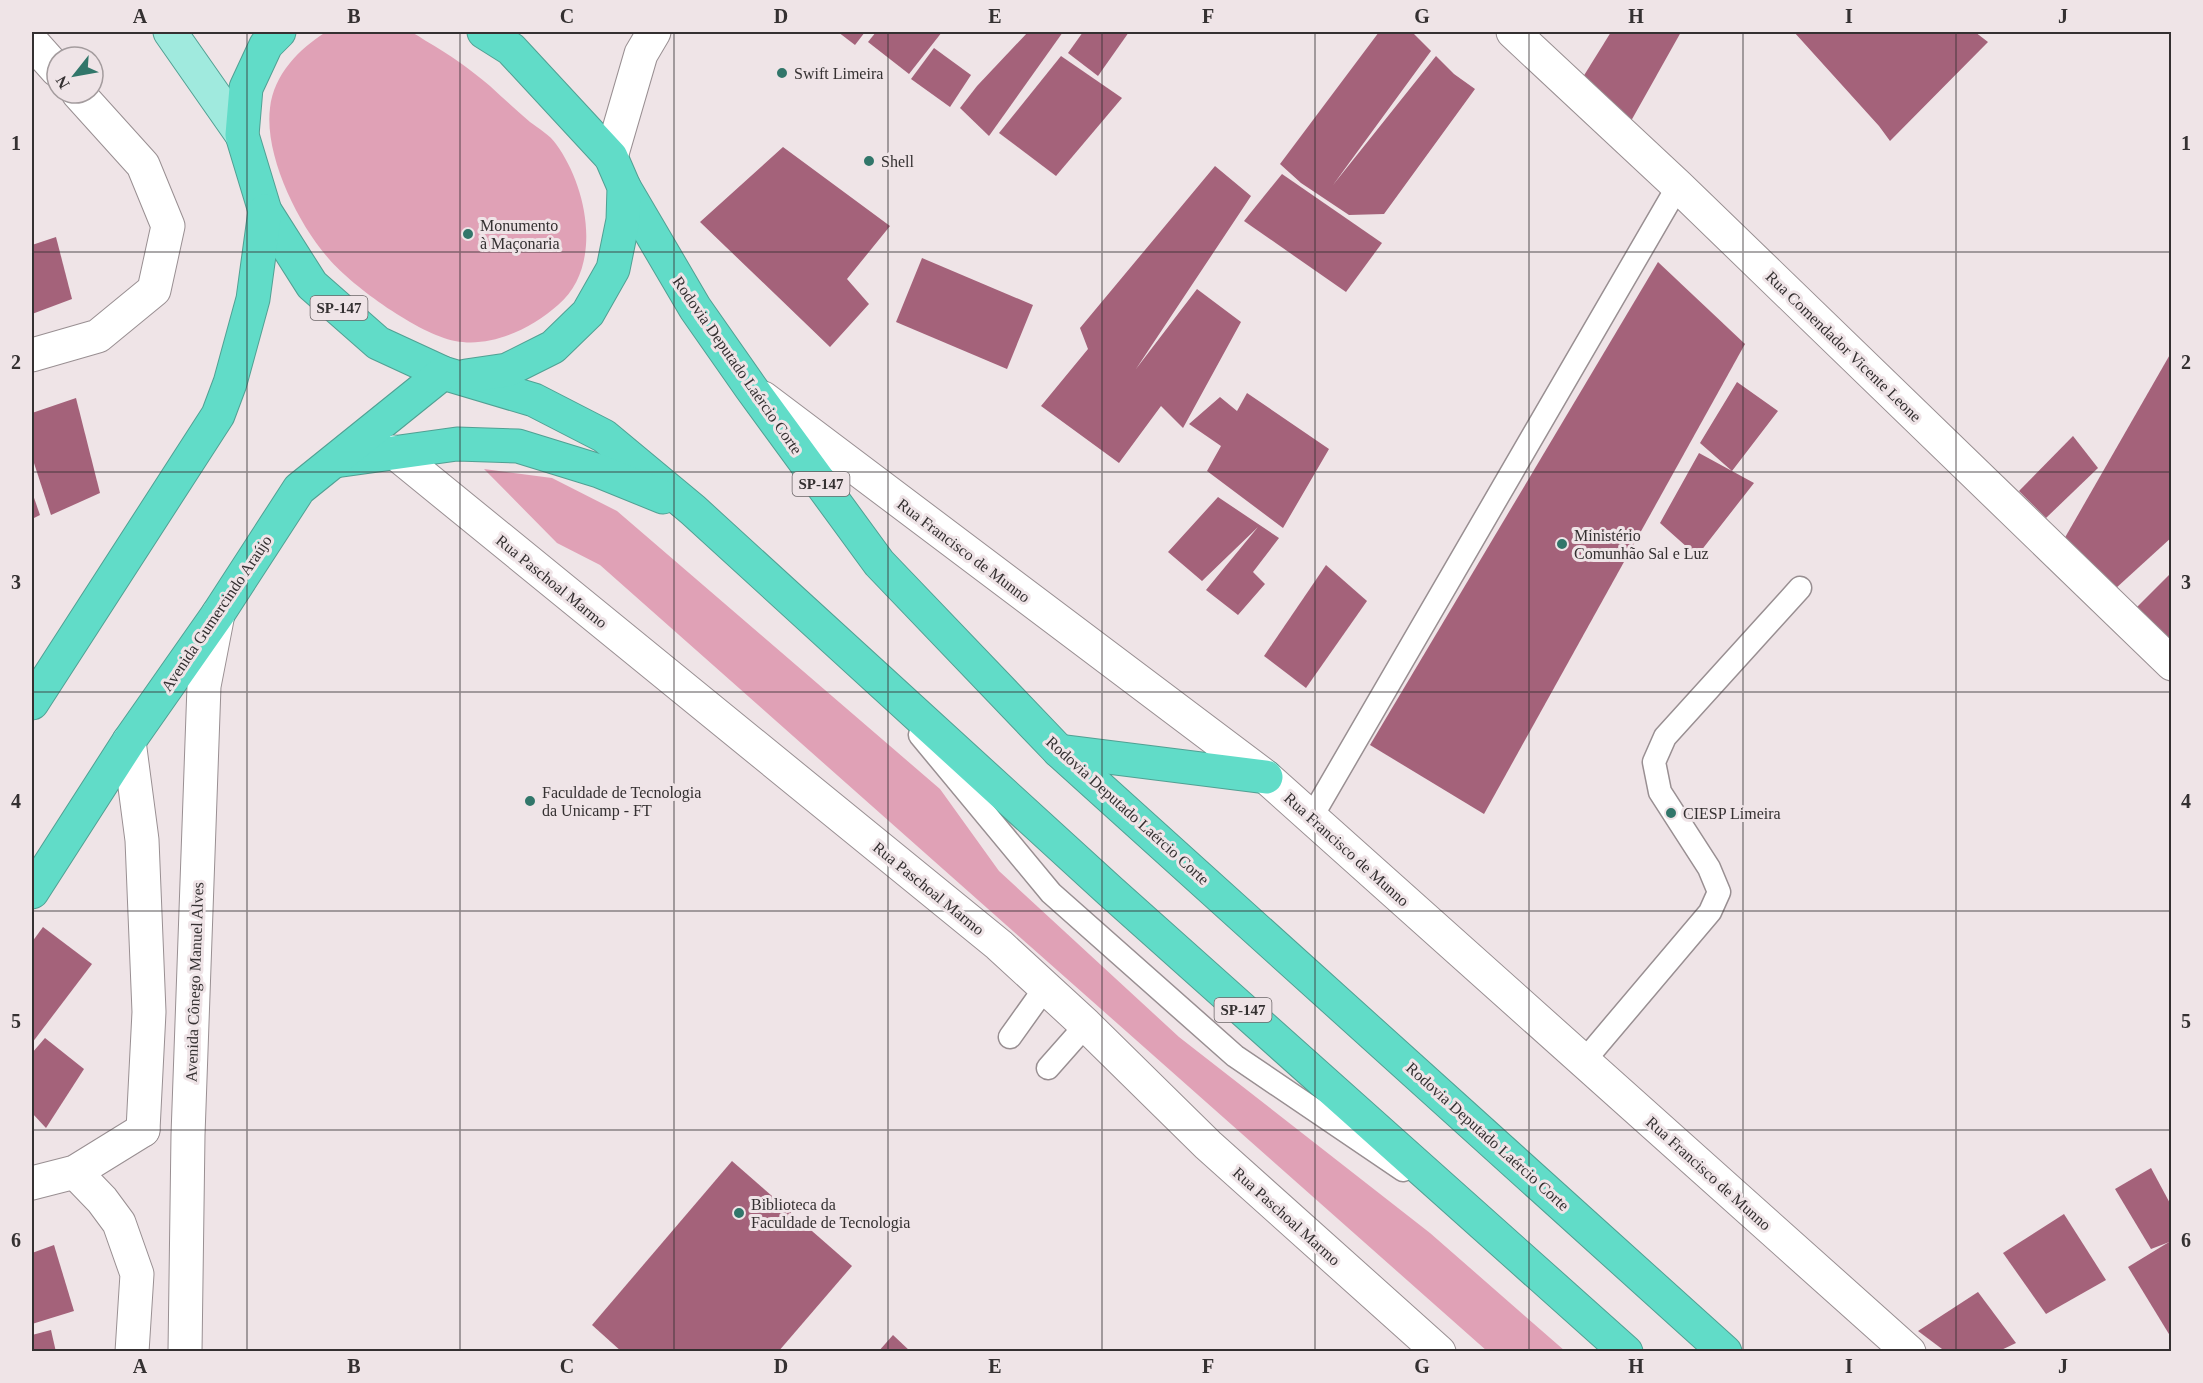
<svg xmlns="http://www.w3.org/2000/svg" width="2203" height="1383" font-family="'Times New Roman',serif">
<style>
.green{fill:#e0a1b6}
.building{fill:#a4627a}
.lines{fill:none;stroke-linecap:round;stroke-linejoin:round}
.lane-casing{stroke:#998f92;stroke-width:25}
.street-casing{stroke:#998f92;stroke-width:35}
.secondary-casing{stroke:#998f92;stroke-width:35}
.primary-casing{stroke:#51a093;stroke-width:35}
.highway-casing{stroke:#51a093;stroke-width:35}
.lane{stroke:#fff;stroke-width:22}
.street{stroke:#fff;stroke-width:33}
.secondary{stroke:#fff;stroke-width:33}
.primary{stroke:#a0eade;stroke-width:33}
.highway{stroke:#61dcc8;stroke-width:33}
.grid{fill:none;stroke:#343031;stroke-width:1.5;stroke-opacity:0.55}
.poi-dot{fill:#31766a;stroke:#efe4e7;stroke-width:2}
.labels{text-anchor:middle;stroke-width:6;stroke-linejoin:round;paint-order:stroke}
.shield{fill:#efe4e7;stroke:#6c6668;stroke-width:1.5}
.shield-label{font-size:15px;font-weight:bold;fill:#343031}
.poi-label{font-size:16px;fill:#343031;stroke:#efe4e7;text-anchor:start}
.street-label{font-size:16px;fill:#343031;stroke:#efe4e7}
.neatline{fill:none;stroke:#343031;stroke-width:2}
.grid-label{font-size:20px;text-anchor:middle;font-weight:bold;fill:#343031}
</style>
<rect width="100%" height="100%" fill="#efe4e7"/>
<!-- green -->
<g class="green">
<path d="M326,32c20,-1 39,0 59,0 7,0 17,-2 24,0 6,1 12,6 17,9 23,13 44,28 64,45 13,12 26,24 40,36 8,6 20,13 26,22 31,42 48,122 2,161 -27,24 -67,43 -103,36 -36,-7 -102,-54 -126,-82 -31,-35 -65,-104 -59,-151 4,-34 29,-59 56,-76z"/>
<path d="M484,469l68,9 65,33 323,278 59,82 180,166 251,196 135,118h-78l-887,-786 -43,-22z"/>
</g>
<!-- building -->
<g class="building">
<path d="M838,32h27l-10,13z"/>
<path d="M876,32h66l-33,42 -41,-32z"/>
<path d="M1028,32h35l-74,104 -29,-28 17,-22z"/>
<path d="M1083,32h46l-31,44 -30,-23z"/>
<path d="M1379,32h33l19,19 -98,134 103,-129 18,18 21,15 -91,125 -35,1 -48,-32 -21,-19z"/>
<path d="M1611,32h70l-50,89 -48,-44z"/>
<path d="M1794,32h181l13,10 -98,99 -11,-15z"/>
<path d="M934,48l37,27 -21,32 -39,-28z"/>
<path d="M1061,56l61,42 -66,78 -57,-43z"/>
<path d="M783,147l107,79 -43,53 22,25 -39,43 -130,-125z"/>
<path d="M1215,166l36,30 -115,173 61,-80 44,33 -58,106 -22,-22 -42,57 -78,-57 47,-57 -8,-21z"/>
<path d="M1282,174l100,69 -36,49 -102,-71z"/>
<path d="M56,237l16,62 -40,15v-69z"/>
<path d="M922,258l111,47 -26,64 -111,-47z"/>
<path d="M1658,262l87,82 -261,470 -114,-69z"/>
<path d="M2172,351v186l-57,52 -52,-48z"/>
<path d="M1737,382l41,29 -46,60 22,12 -57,73 -37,-33 39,-70 33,18 -32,-28z"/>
<path d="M1247,393l82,56 -46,79 -76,-57 14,-25 -32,-22 31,-27 17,14z"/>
<path d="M76,398l24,95 -49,22 -19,-58v-44z"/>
<path d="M2073,436l25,32 -52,50 -27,-27z"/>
<path d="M32,492l8,23 -8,4z"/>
<path d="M1218,497l61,41 -26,34 12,12 -27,31 -32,-25 52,-63 -56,54 -34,-29z"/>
<path d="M1326,565l41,36 -61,87 -42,-32z"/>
<path d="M2172,572v62l-6,6 -32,-30z"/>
<path d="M43,927l49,37 -60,79v-101z"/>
<path d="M45,1038l39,31 -38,59 -14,-15v-60z"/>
<path d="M732,1161l120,105 -74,86h-156l-30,-27z"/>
<path d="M2151,1168l21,39v34l-21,8 -36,-60z"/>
<path d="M2064,1214l42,66 -60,34 -43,-61z"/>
<path d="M2169,1242l3,4v93l-44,-72z"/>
<path d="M54,1245l20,66 -42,13v-71z"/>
<path d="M1978,1292l38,51 -19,9h-51l-28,-21z"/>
<path d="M51,1330l5,22h-24v-17z"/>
<path d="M893,1335l18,17h-33z"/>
</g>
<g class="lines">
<defs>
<g id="lane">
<path d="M920,735l131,158 184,163 168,114"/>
<path d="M1311,818l367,-632"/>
<path d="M1010,1037l35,-49"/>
<path d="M1584,1061l126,-149 9,-20 -10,-24 -49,-76 -6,-30 11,-25 135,-149"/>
<path d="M1048,1068l38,-43"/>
</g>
<g id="street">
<path d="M32,42l25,28"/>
<path d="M32,355l66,-19 56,-46 14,-64 -25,-61 -65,-72"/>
</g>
<g id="secondary">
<path d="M1513,32l165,154 494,478"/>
<path d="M611,157l30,-103 13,-22"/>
<path d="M763,398l503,379 643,575"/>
<path d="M394,452l605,493 87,80 122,120 231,207"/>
<path d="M129,741l13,99 7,172 -6,118"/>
<path d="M75,1172l27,28 17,23 18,51 -5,78"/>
<path d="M32,1183l43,-11 68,-42"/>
<path d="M185,1352l3,-217 16,-449 14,-72"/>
</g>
<path id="primary" d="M170,32l72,103"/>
<g id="highway">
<path d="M279,32l-13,13 -20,43 -4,47 23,76 47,74 66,58 65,30 91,27 70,36 89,74 417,381 516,461"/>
<path d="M624,187l71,121 56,80 128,175 180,188 666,601"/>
<path d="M466,376l41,-6 46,-23 35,-34 25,-44 10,-49 1,-33 -13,-30 -100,-108 -27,-17"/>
<path d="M335,461l122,-17 61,2 81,25 64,26"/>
<path d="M32,703l186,-288 12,-32 23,-84 12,-88"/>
<path d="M1059,751l207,26"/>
<path d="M32,892l97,-151 89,-127 81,-125 144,-116"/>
</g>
</defs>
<!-- lane casing -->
<use href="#lane" class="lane-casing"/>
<!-- street casing -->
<use href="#street" class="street-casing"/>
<!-- secondary casing -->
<use href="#secondary" class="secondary-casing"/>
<!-- primary casing -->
<use href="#primary" class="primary-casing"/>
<!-- highway casing -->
<use href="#highway" class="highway-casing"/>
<!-- lane -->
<use href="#lane" class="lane"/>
<!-- street -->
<use href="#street" class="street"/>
<!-- secondary -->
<use href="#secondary" class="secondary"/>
<!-- primary -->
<use href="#primary" class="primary"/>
<!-- highway -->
<use href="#highway" class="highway"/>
</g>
<!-- grid -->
<path class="grid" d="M247,32v1320M460,32v1320M674,32v1320M888,32v1320M1102,32v1320M1315,32v1320M1529,32v1320M1743,32v1320M1956,32v1320M32,252h2140M32,472h2140M32,692h2140M32,911h2140M32,1130h2140"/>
<!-- markers -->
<g class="poi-dot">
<circle cx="782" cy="73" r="6"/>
<circle cx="869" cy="161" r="6"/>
<circle cx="468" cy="234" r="6"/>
<circle cx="1562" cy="544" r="6"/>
<circle cx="530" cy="801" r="6"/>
<circle cx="1671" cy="813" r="6"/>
<circle cx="739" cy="1213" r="6"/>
</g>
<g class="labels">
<!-- shield labels -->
<g class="shield">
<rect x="310.5" y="296" width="57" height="24" rx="4.5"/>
<rect x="792.5" y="472" width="57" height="24" rx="4.5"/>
<rect x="1214.5" y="998" width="57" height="24" rx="4.5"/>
</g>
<g class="shield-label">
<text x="339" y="313">SP-147</text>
<text x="821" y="489">SP-147</text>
<text x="1243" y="1015">SP-147</text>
</g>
<!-- poi labels -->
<g class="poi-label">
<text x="794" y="79">Swift Limeira</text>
<text x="881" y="167">Shell</text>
<text x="480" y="231">Monumento<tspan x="480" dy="18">à Maçonaria</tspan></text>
<text x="1574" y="541">Ministério<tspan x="1574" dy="18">Comunhão Sal e Luz</tspan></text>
<text x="542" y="798">Faculdade de Tecnologia<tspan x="542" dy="18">da Unicamp - FT</tspan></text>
<text x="1683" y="819">CIESP Limeira</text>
<text x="751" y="1210">Biblioteca da<tspan x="751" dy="18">Faculdade de Tecnologia</tspan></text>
</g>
<!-- street labels -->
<g class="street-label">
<text transform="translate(1844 346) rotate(44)" y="6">Rua Comendador Vicente Leone</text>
<text transform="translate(738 365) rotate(55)" y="6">Rodovia Deputado Laércio Corte</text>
<text transform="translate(964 550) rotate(37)" y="6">Rua Francisco de Munno</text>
<text transform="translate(552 581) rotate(39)" y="6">Rua Paschoal Marmo</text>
<text transform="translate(216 613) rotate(-56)" y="6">Avenida Gumercindo Araújo</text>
<text transform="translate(1128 810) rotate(42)" y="6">Rodovia Deputado Laércio Corte</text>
<text transform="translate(1347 849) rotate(42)" y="6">Rua Francisco de Munno</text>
<text transform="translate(929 888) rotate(39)" y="6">Rua Paschoal Marmo</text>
<text transform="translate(194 982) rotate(-88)" y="6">Avenida Cônego Manuel Alves</text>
<text transform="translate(1488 1136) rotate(42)" y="6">Rodovia Deputado Laércio Corte</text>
<text transform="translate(1709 1173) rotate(42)" y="6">Rua Francisco de Munno</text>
<text transform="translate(1287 1216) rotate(42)" y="6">Rua Paschoal Marmo</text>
</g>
</g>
<!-- border -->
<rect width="2203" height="1383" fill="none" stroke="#efe4e7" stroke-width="66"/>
<!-- north arrow -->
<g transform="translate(75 75) rotate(239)"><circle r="28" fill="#efe4e7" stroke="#a49c9e" stroke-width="1.5"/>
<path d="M0-4.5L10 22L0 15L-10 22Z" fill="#31766a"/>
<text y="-9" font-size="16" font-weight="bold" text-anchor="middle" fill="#343031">N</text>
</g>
<rect x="33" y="33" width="2137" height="1317" class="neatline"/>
<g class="grid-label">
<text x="140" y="23">A</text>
<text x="354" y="23">B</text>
<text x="567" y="23">C</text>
<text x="781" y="23">D</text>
<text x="995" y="23">E</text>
<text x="1208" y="23">F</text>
<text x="1422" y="23">G</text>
<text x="1636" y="23">H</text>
<text x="1849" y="23">I</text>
<text x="2063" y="23">J</text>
<text x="16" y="150">1</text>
<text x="2186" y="150">1</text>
<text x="16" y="369">2</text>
<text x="2186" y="369">2</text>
<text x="16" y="589">3</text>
<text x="2186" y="589">3</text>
<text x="16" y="808">4</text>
<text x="2186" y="808">4</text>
<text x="16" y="1028">5</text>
<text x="2186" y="1028">5</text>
<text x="16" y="1247">6</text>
<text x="2186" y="1247">6</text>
<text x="140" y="1373">A</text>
<text x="354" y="1373">B</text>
<text x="567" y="1373">C</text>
<text x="781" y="1373">D</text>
<text x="995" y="1373">E</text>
<text x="1208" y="1373">F</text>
<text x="1422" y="1373">G</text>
<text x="1636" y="1373">H</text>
<text x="1849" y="1373">I</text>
<text x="2063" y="1373">J</text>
</g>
</svg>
